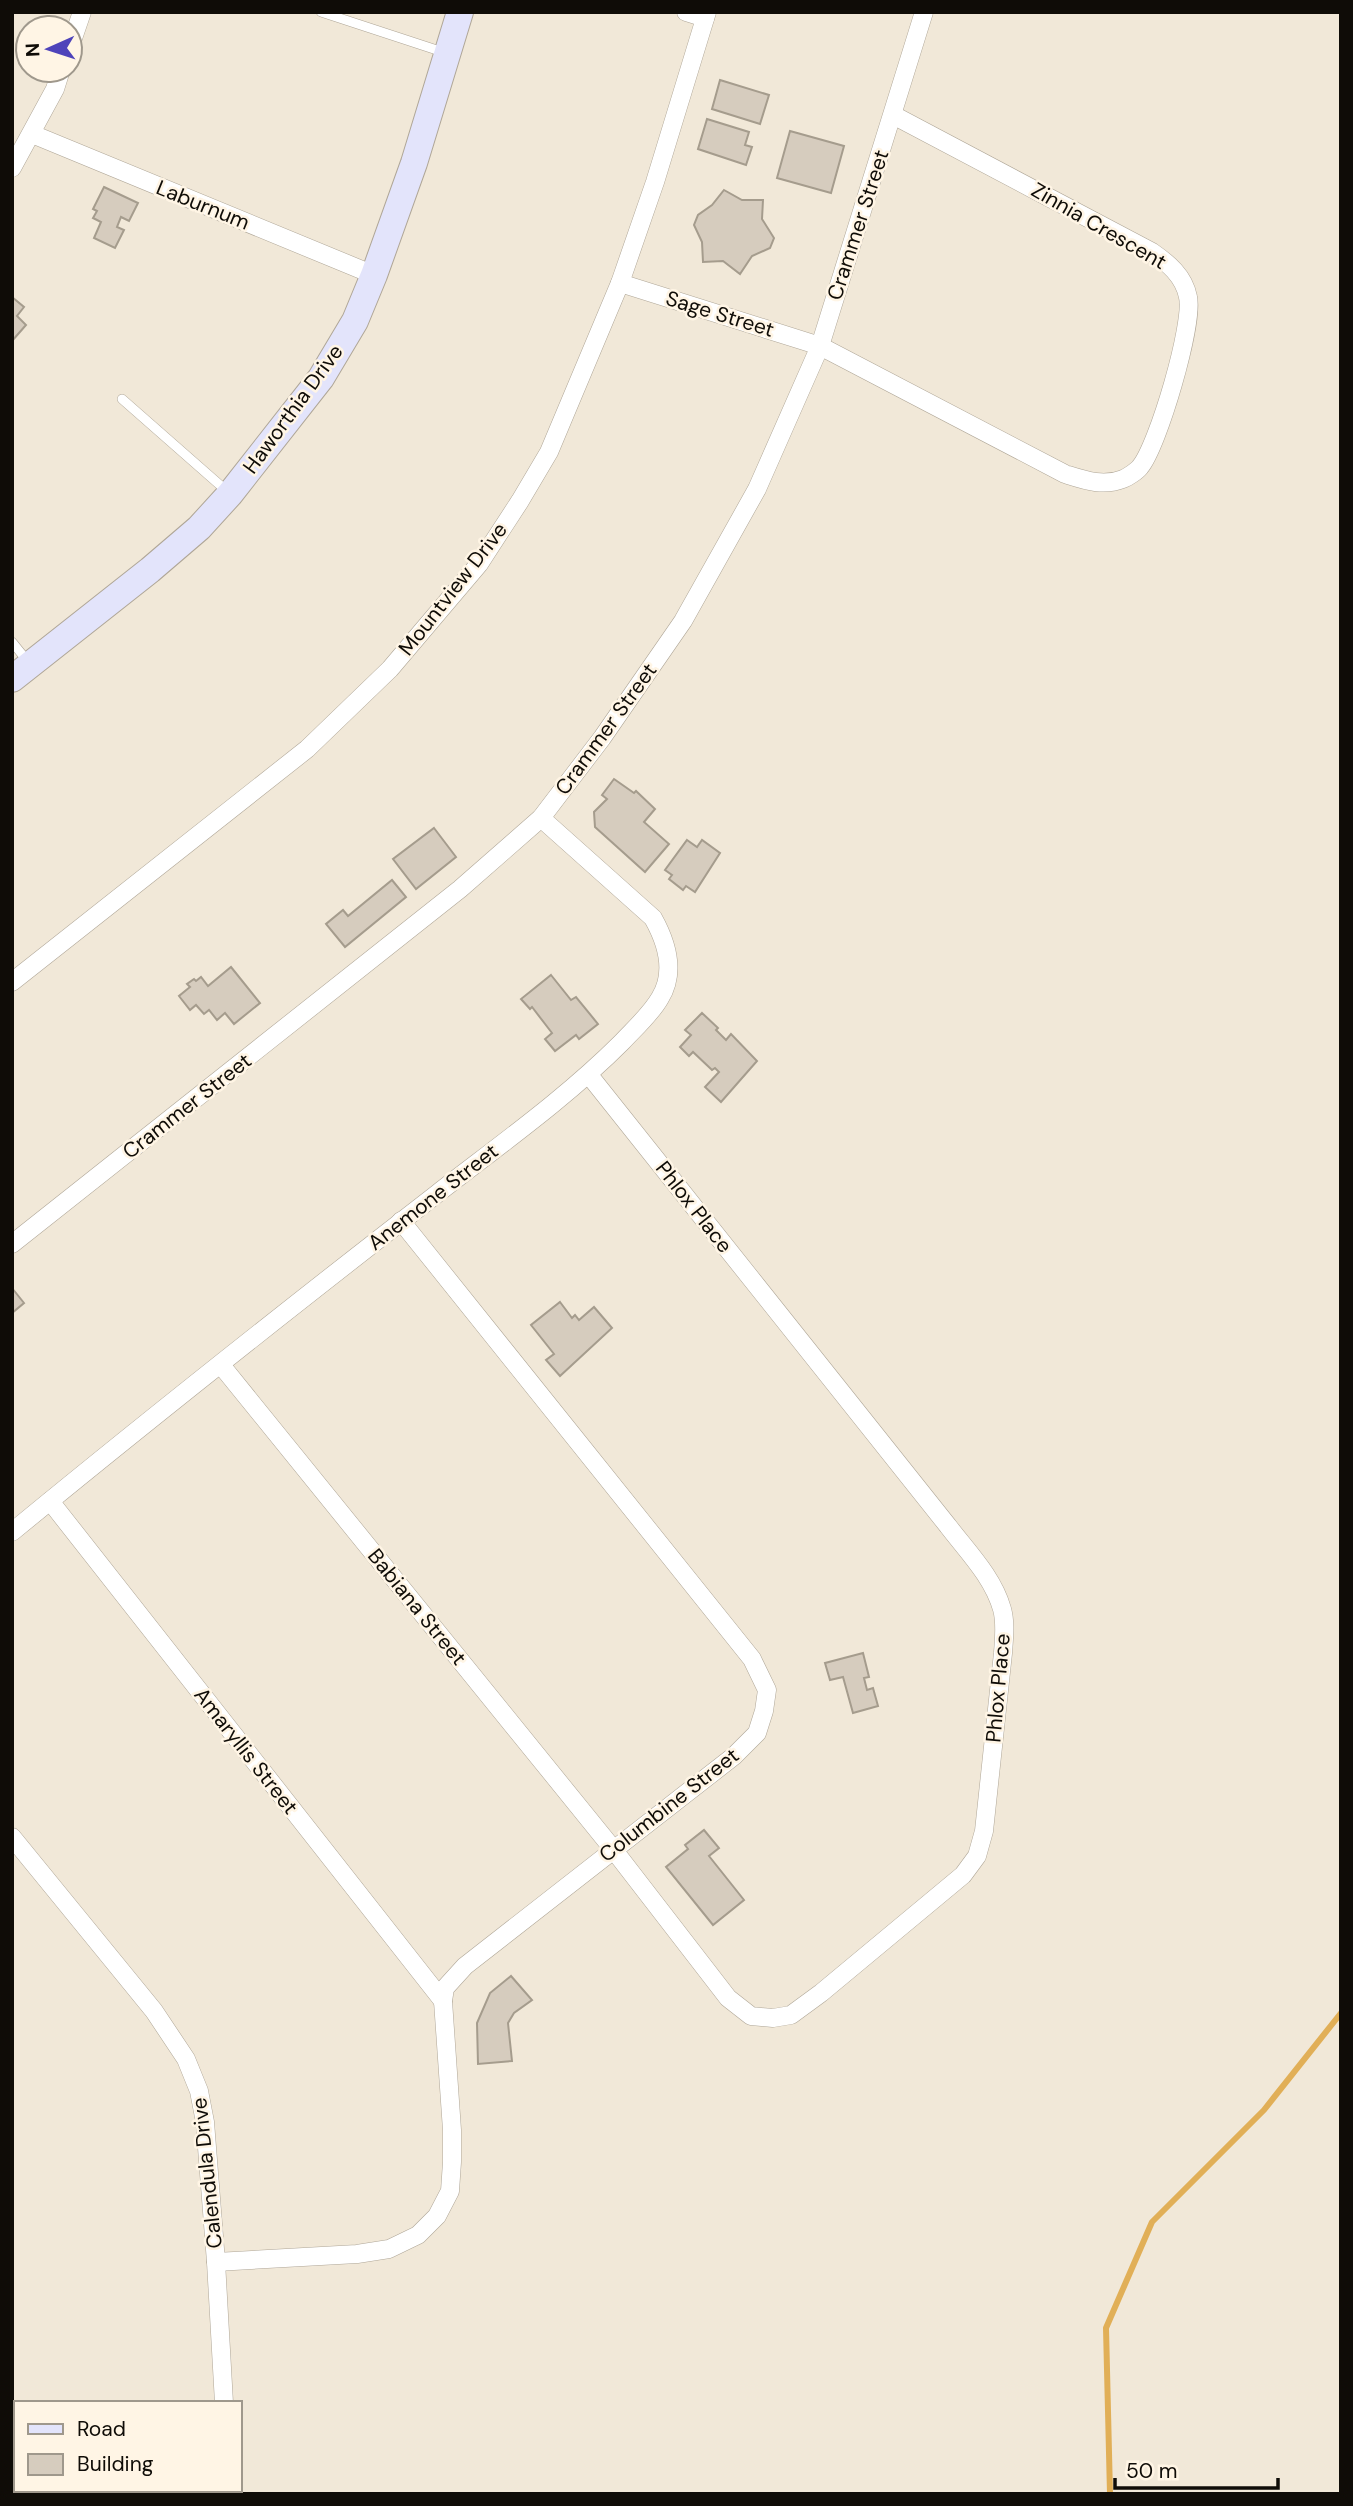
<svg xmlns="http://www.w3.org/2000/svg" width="1353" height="2506" font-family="'DM Sans',sans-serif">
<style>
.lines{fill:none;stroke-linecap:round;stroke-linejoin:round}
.stream{stroke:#e1af57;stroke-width:6}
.building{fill:#d6ccbe;stroke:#a59c8d;stroke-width:2}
.lane-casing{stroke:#afa697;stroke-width:10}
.street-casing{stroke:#afa697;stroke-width:19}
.secondary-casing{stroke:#afa697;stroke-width:28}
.lane{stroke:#fff;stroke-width:9}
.street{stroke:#fff;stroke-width:18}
.secondary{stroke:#e3e4fb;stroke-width:26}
.labels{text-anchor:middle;stroke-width:5;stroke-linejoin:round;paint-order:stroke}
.street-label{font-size:21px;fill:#0f0c07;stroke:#fff5e5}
</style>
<rect width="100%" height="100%" fill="#f1e8d8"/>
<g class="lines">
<!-- stream -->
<path class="stream" d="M1110,2494l-4,-166 46,-106 112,-112 77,-97"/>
</g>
<!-- building -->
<g class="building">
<path d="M720,80l49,15 -9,29 -48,-15z"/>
<path d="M707,119l42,13 -4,13 7,2 -6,18 -48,-16z"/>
<path d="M790,131l54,15 -13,47 -54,-15z"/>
<path d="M104,187l34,16 -9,18 -8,-4 -4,10 7,3 -9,18 -21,-10 7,-16 -8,-4 4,-7 -4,-2z"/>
<path d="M724,190l18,10h21l-1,19 12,19 -4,10 -18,8 -12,18 -17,-13 -20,1 -1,-20 -8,-17 4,-10 14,-10z"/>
<path d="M12,297l12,10 -7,9 9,9 -14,16z"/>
<path d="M614,779l20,14 2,-2 19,18 -11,13 25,22 -24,28 -50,-45 -1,-15 13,-13 -5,-4z"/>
<path d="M434,828l22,29 -40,32 -23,-30z"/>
<path d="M687,840l10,7 5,-7 18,13 -25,39 -9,-6 -3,4 -14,-11 3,-4 -7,-5z"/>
<path d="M392,880l14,17 -61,50 -19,-23 17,-14 5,6z"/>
<path d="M231,967l29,36 -26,21 -9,-11 -8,7 -8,-10 -5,4 -8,-9 -6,5 -11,-14 11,-9 -3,-3 7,-5 2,2 5,-4 7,9z"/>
<path d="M551,975l20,25 5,-3 22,27 -19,15 -3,-4 -21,16 -10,-12 7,-6 -20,-26 -2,2 -9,-10z"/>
<path d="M702,1013l16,15 -2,2 10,10 5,-6 26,27 -36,41 -16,-15 14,-15 -4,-4 -3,2 -19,-18 -4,4 -9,-9 11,-12 -6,-5z"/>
<path d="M12,1288l12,15 -12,10z"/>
<path d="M560,1302l12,16 3,-3 4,5 15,-13 18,21 -52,48 -14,-16 8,-6 -23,-29z"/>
<path d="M863,1653l6,24 -5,1 3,12 6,-2 5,18 -25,7 -10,-36 -13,3 -5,-17z"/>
<path d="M704,1830l15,18 -10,8 35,44 -31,25 -47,-58 22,-18 -3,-4z"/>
<path d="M511,1976l21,24 -18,13 -6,10 4,38 -34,3 -1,-41 13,-30z"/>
<path d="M62,2490h88l-1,4h-69z"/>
</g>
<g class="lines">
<defs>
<g id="lane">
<path d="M321,12l125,41"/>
<path d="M122,399l107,94"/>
<path d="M12,642l17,21"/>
</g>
<g id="street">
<path d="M686,12l19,6"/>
<path d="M70,47l12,-35"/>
<path d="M32,134l342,141"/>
<path d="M12,168l43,-79 6,-19"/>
<path d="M620,283l200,63 245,128c19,6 38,13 58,5 5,-2 14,-8 17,-12 18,-21 54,-144 48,-170 -4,-21 -20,-34 -36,-45l-259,-137"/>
<path d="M12,982l295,-233 83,-80 89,-105 41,-63 29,-49 71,-169 35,-101 52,-170"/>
<path d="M12,1244l448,-355 81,-71 61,-80 81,-117 74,-132 63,-143 104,-334"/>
<path d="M221,1365l392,484 115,149 23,18 22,2 18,-3 30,-22 142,-118 14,-19 7,-25 19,-178c1,-15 3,-30 -1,-44 -9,-32 -35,-58 -54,-83l-359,-451"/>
<path d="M50,1501l393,500"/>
<path d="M12,1532c140,-115 283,-228 426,-339 63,-49 128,-95 184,-151 13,-14 29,-28 38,-44 16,-26 7,-55 -7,-80l-112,-100"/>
<path d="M12,1837l142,174 32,48 13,32 6,31 11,140 8,141"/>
<path d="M216,2262l141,-8 32,-5 29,-14 19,-19 13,-25 2,-29v-32l-9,-129 2,-13 20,-22 269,-210 23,-23 7,-22 3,-21 -15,-31 -351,-438"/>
<path d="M229,2490v4"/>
</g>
<path id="secondary" d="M12,679l138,-109 49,-42 31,-34 91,-116 34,-57 19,-46 40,-112 46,-151"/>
</defs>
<!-- lane casing -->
<use href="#lane" class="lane-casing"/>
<!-- street casing -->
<use href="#street" class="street-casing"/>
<!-- secondary casing -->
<use href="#secondary" class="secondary-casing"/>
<!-- lane -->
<use href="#lane" class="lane"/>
<!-- street -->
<use href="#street" class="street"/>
<!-- secondary -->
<use href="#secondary" class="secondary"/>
</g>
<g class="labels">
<!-- street labels -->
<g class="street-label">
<text transform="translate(203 205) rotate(22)" y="7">Laburnum</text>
<text transform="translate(858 225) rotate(-72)" y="7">Crammer Street</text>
<text transform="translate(1099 226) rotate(30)" y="7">Zinnia Crescent</text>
<text transform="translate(720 314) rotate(17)" y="7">Sage Street</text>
<text transform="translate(293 409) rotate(-54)" y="7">Haworthia Drive</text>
<text transform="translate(453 589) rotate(-52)" y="7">Mountview Drive</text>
<text transform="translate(606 729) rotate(-54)" y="7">Crammer Street</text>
<text transform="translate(187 1106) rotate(-38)" y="7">Crammer Street</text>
<text transform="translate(433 1197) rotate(-38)" y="7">Anemone Street</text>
<text transform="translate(694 1207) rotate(52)" y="7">Phlox Place</text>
<text transform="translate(417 1607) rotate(51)" y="7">Babiana Street</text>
<text transform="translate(998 1688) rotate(-85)" y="7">Phlox Place</text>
<text transform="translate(246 1751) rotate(52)" y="7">Amaryllis Street</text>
<text transform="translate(669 1805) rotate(-38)" y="7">Columbine Street</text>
<text transform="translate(207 2173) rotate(-96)" y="7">Calendula Drive</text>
</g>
</g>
<!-- border -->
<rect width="1353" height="2506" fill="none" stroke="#0f0c07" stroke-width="28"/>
<!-- legend -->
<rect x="14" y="2401" width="228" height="91" fill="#fff5e5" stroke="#9f988c" stroke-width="2"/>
<rect x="28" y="2424" width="35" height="10" fill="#e3e4fb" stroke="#9f988c" stroke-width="2"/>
<text x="77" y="2436" font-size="21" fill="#0f0c07">Road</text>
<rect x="28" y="2454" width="35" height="21" fill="#d6ccbe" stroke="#9f988c" stroke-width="2"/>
<text x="77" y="2471" font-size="21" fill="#0f0c07">Building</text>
<!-- north arrow -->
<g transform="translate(49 49) rotate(267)"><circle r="33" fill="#fff5e5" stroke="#9f988c" stroke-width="2"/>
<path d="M0-5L12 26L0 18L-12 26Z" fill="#4e43ba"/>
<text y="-10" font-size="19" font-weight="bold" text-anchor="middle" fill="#0f0c07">N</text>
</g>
<!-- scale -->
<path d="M1115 2478v10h163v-10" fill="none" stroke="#0f0c07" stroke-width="3.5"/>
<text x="1126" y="2478" font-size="21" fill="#0f0c07" stroke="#fff5e5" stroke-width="5" paint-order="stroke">50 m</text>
</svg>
